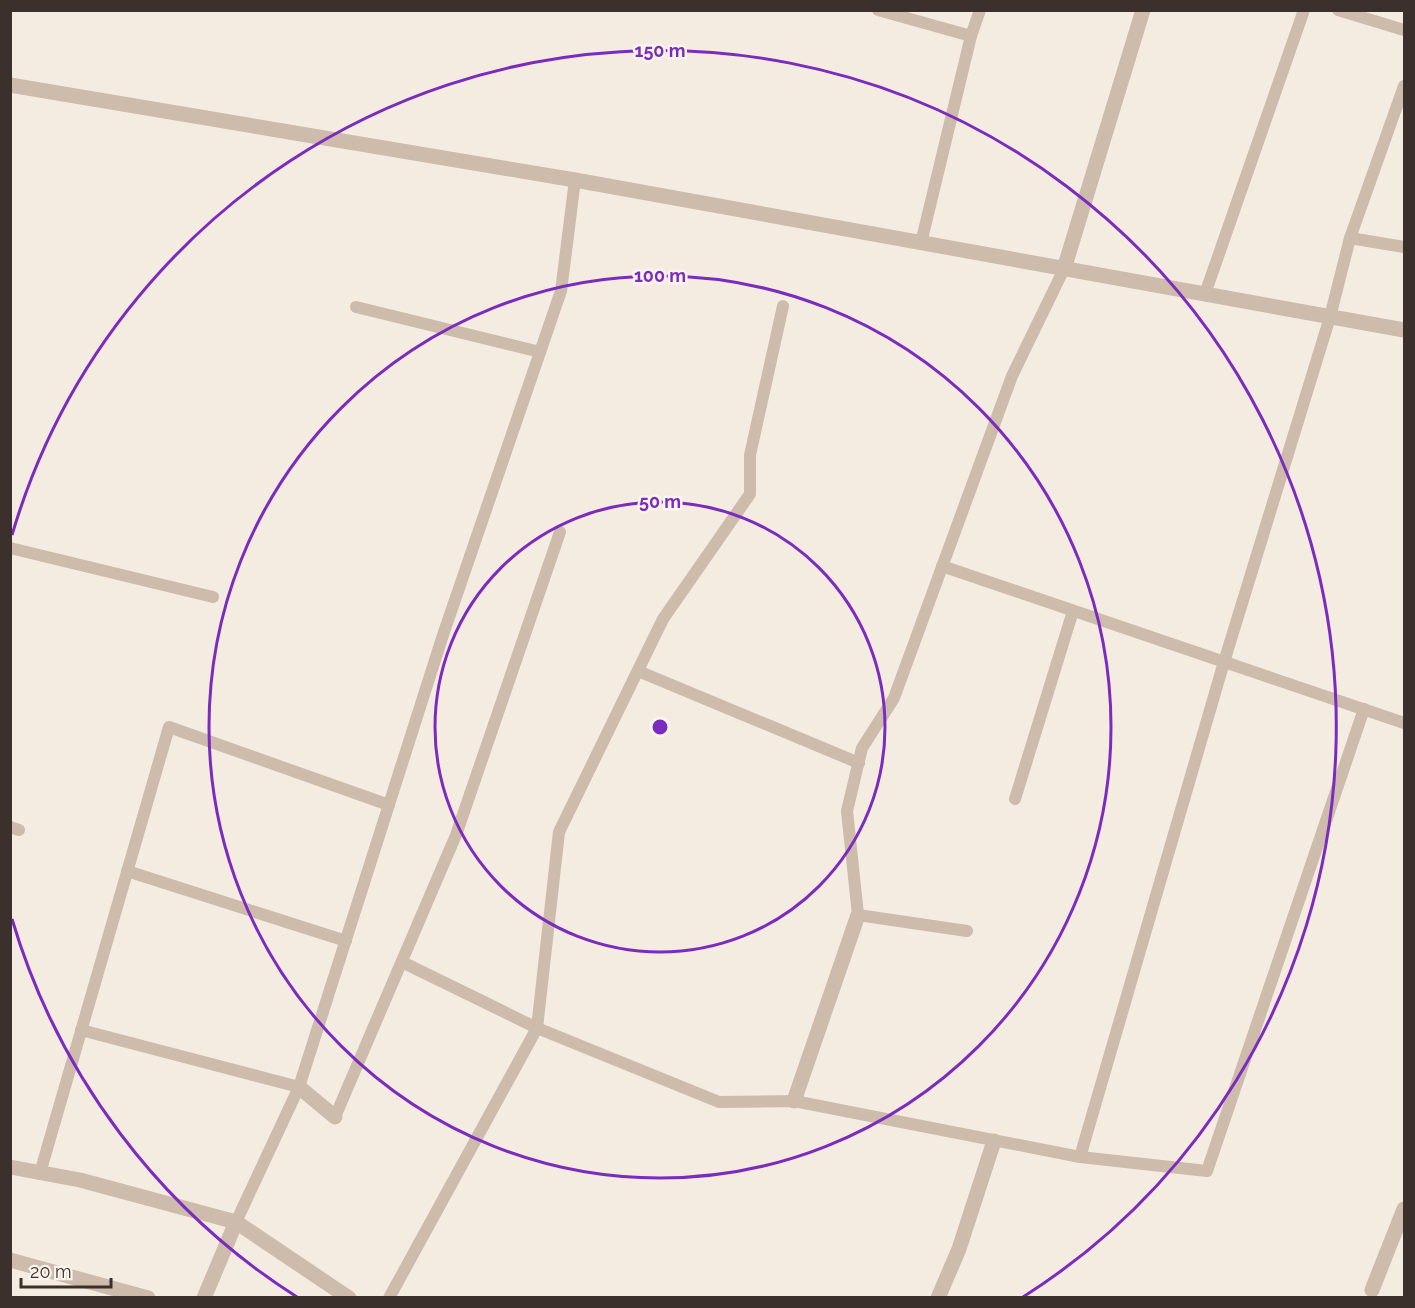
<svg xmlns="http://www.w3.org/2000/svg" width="1415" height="1308" font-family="Raleway,sans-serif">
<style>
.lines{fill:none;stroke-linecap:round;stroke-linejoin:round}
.service{stroke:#cdbbac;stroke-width:12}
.minor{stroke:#cdbbac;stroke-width:15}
.ring{fill:none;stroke:#7b2cbf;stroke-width:3}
.centre{fill:#7b2cbf;stroke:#fbf5ee;stroke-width:3}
.ring-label{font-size:18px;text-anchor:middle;font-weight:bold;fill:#7b2cbf;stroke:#fbf5ee;stroke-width:5;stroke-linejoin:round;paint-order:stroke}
</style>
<rect width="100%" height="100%" fill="#f4ebe1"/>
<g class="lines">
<!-- service -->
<g class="service">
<path d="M878,10l93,26"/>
<path d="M1338,10l66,20"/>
<path d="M1350,238l54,9"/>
<path d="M921,243l50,-207 9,-26"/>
<path d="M1205,294l99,-284"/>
<path d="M783,306l-33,149v39l-87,125 -104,213 -22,196 182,74 75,-1 286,56 127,14 157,-462"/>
<path d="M356,307l184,45"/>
<path d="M10,548l203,49"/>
<path d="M942,566l462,157"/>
<path d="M638,671l221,92"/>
<path d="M1015,799l58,-188"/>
<path d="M10,827l9,3"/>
<path d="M127,871l219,70"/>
<path d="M967,931l-109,-16 -11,-104 15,-63 32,-50 118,-322 52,-107"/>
<path d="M81,1030l218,57"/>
<path d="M335,1117l121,-282 104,-303"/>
<path d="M1080,1157l144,-495 106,-345 20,-79 54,-152"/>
<path d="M40,1173l129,-446 220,78"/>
<path d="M236,1222l63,-135 144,-452 118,-344 14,-111"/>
<path d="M389,1298l148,-270 -135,-66"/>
</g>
<!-- minor -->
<g class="minor">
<path d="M10,85l565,95 829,150"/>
<path d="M1064,269l79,-259"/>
<path d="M299,1087l36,30"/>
<path d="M794,1101l64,-186"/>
<path d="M10,1167l70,13 156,42 113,76"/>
<path d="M10,1260l138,38"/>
<path d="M1372,1290l32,-81"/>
<path d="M204,1298l32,-76"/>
<path d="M938,1298l21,-49 35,-108"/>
</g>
</g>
<!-- distance rings -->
<g class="ring">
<circle cx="660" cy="727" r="225"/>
<circle cx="660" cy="727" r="451"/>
<path d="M297 1297A676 676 0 0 1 12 919M12 535A676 676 0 1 1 1023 1297"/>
</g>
<circle cx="660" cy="727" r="9" class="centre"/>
<g class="ring-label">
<text x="660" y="57">150 m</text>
<text x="660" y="282">100 m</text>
<text x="660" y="508">50 m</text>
</g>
<!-- border -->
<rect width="1415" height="1308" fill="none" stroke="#3b302b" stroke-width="24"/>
<!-- scale -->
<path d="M21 1278v9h90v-9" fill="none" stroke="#3b302b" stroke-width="3"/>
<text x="30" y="1278" font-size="18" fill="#3b302b" stroke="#fbf5ee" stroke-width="4.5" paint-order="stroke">20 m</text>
</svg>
